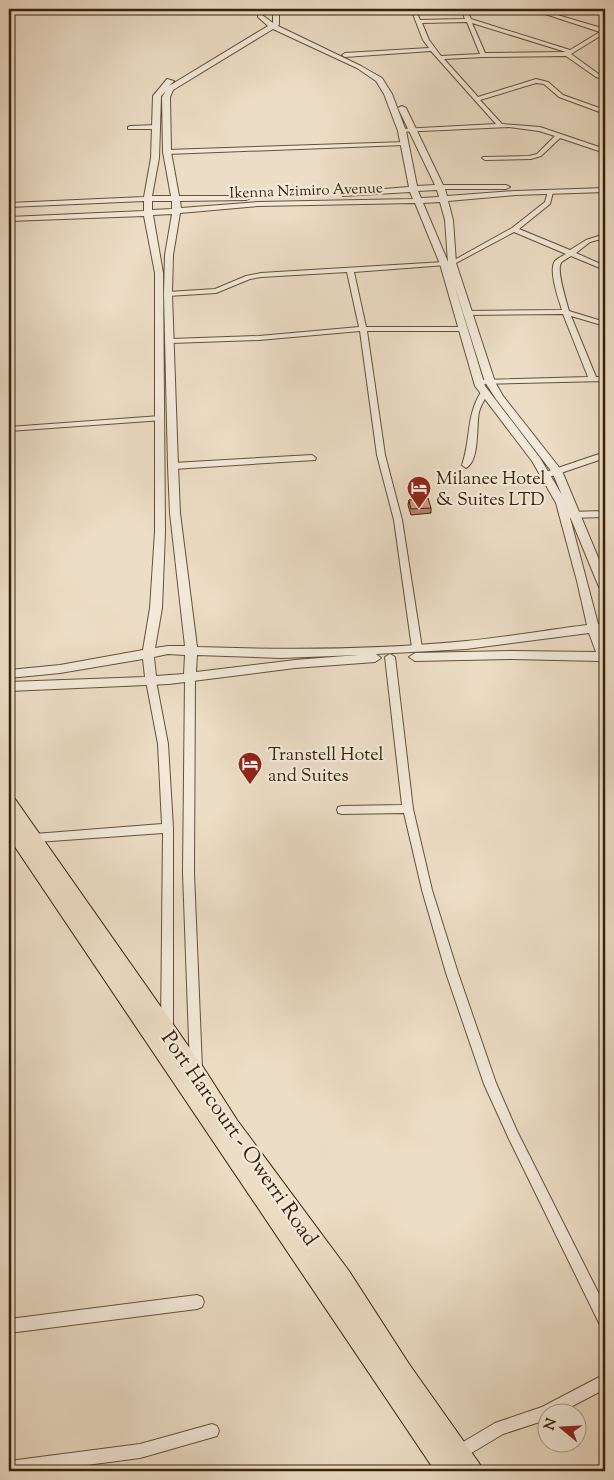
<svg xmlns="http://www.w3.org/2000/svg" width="614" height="1480" font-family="'Sorts Mill Goudy',serif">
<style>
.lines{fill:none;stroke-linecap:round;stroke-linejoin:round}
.minor-casing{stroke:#645238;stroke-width:2}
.tertiary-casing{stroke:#645238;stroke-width:2}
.primary-casing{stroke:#362309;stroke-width:2}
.minor{fill:#f3e9da;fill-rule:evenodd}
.tertiary{fill:#f3e9da;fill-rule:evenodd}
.primary{fill:#ecddc6;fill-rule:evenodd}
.wall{fill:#bb8371;stroke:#362309}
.building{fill:#d99883;stroke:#362309}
.labels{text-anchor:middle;stroke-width:4.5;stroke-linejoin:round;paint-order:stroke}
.far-street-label{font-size:15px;fill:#362309;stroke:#f3e9da}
.poi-label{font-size:18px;fill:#362309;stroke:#f3e9da;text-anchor:start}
.near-street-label{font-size:21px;fill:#362309;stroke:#f3e9da}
</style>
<rect width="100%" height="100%" fill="#ecddc6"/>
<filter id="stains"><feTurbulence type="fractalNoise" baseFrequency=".004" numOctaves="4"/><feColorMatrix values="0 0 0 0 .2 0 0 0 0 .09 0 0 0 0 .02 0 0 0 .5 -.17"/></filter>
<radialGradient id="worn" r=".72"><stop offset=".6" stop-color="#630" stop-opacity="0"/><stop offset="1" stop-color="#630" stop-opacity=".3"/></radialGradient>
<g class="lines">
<defs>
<g id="minor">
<path d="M411,9h4l5,11 45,-1 -4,-10h5l5,10 99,31 30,-18 -70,-23h7l68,20v4l-34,21 29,21 5,1v4l-9,-3 -30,-21 -83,1 -39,2 34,38 58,-18 12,3 15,13 42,15v4l-46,-17 -15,-13 -8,-1 -56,17 22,24 38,3 65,22v4l-45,-15 -19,18 -10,3 -46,1 -3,-2 1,-1 46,-1 8,-2 18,-18 -16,-5 -30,-4 -109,5v-2l2,-1 94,-5 -65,-73 -86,6 -3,-2 3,-2 84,-5 -6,-8zM467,22l13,32 -39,2 -12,-16 -7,-17zM472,23l94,29 -81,1z"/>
<path d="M130,126l27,-1 3,2 -3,2h-29v-2z"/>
<path d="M406,142l1,1 -3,2 -237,9 -3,-2 3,-2z"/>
<path d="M548,191l5,1 -3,12 -31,25 51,21 16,-10 19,-6v4l-15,4 -14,11 29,13v4l-34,-14c-3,2 -8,4 -10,7 -5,7 6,40 8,48l36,11v4l-34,-10 25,61h9v4l-127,3 -1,-2 4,-2 107,-3 -25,-63 -96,1 -4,-2 4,-2 95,-1c-3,-10 -14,-40 -7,-49 3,-3 7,-5 11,-7l-52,-22 -60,32 -5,-1 63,-35 33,-26z"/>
<path d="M444,262l2,1v2l-92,7 12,55h96l4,2 -4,2h-95l18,124 17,65 20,128 -5,3 -5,-3 -18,-128 -17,-65 -17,-124 -101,9 -88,3 -4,-2 4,-2 88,-3 100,-9 -12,-55 -86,5 -11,2 -34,14 -48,3 -4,-2 4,-2 47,-3 31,-13 15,-3z"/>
<path d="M481,392h6l1,2c-4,6 -7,11 -9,18 -3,13 1,49 -13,56l-4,-3c9,-26 4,-49 19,-73z"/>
<path d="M160,416h3v4l-154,11v-4z"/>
<path d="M605,452v6l-56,19h-6l-1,-2 1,-2z"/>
<path d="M312,455l4,3 -1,2 -142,9 -4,-3 4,-3z"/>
<path d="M605,511v6l-36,1 -4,-3 4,-3z"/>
<path d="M390,654l5,3 18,152 19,81 26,83 38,110 21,48 88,175v21l-5,-2 -91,-186 -25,-55 -38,-111 -24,-83 -18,-77 -62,1 -4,-1 -1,-3 1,-3 4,-1 60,-1 -17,-148z"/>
<path d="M190,674l5,4 -1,195 8,195 -2,4 -4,2 -4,-2 -2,-4 -7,-195 2,-195z"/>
<path d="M151,677l5,4 12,63 5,84v200l-2,4 -4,1 -4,-1 -2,-4 2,-195 -154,11v-8l153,-12 -4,-80 -12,-63z"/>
<path d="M197,1295l5,2 2,5 -2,5 -5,2 -188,24v-14z"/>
<path d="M605,1374v15l-44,23h-15v8l-43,14 -40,24 -5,2 -5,-2 -2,-5 2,-5 42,-25 47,-16z"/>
<path d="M212,1424l5,2 2,5 -2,5 -77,22 -99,13h-32v-10l131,-17z"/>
</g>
<path id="tertiary" d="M273,9h6v15l-1,2 83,40 21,12 10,16 14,37 11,55 18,-1 -37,-77 4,-2 4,2 37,77h63l4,2 -4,2h-61l2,7 68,-5 90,-3v4l-90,3 -67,6 5,19 3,43 39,119 8,14 59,75 43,103v17l-6,-4 -30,-73 29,110h7v8h-5l5,16v16l-5,-3 -88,-2 -97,2 -6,-4 6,-4 97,-2 84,1 -7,-19 -123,16 -90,5 5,4 -6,4 -80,6 -126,16 -160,7v-9l136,-5 -2,-18 -83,14 -51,5v-8l51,-5 83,-15 7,-42 5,-76v-259l-11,-57 -135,5v-4l135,-6v-10l-135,6v-4l135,-6 7,-39 2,-62 14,-17 7,2 -5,5 99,-60 -10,-9v-2h4l11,8zM273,29l84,39 19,13 8,13 14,37 11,56 -63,5 -4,2 1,2 67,-4 3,7 -155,3 -77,6 -1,-7 66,-1 4,-2 -4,-2h-67l-8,-44 -1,-55 3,-7zM166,91l-4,6 1,55 8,44h-19l7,-38 2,-62zM437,190l2,7 -18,1 -3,-7zM152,201h20v8l-20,1zM440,202l5,18 3,42 -25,-59zM415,203l25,61 35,122 57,75 24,42 21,78 10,44c-40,5 -80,12 -121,16 -89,9 -180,9 -269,6l-17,-134 -2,-47 -6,-172 1,-39 7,-42 78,-7zM172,214l-7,41 -1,39 4,172 2,47 15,133h-17l-13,2 7,-40 3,-76 -2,-259 -10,-58zM454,284l31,98 11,17 56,73 10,23 -22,-37 -55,-72zM168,654l17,1 -1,19 -28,2 -2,-19zM197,655l84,3 77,-3 -63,5 -99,12z"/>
<path id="primary" d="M9,797l6,2 188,268 34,53 112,151 60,93 70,99 4,8h-48l-426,-633z"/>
</defs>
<!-- minor casing -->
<use href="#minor" class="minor-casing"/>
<!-- tertiary casing -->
<use href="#tertiary" class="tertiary-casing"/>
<!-- primary casing -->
<use href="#primary" class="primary-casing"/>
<!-- minor -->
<use href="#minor" class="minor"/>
<!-- tertiary -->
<use href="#tertiary" class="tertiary"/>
<!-- primary -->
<use href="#primary" class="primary"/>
</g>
<!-- wall -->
<path class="wall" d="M409,500l22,8v5l-20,2 -3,-10z"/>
<!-- building -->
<path class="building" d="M428,498l3,10 -20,1 -2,-9z"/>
<!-- icons -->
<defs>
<symbol id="hotel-pin" viewBox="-11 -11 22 30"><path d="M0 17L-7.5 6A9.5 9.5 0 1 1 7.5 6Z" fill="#8f2418" stroke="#f3e9da"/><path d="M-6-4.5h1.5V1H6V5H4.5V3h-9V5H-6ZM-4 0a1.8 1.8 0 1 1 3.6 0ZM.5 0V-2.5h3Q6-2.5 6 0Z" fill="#fff"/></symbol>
</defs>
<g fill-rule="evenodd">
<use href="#hotel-pin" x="405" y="474" width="28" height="38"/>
<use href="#hotel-pin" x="236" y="750" width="28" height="38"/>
</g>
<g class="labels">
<!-- far-street labels -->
<g class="far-street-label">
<text transform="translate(306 190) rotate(-2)" y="5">Ikenna Nzimiro Avenue</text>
</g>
<!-- poi labels -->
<g class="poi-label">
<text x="436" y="484">Milanee Hotel<tspan x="436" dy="21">&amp; Suites LTD</tspan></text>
<text x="268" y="760">Transtell Hotel<tspan x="268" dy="21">and Suites</tspan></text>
</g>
<!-- near-street labels -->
<g class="near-street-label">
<text transform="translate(240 1138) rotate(55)" y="7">Port Harcourt - Owerri Road</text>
</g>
</g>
<!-- margin -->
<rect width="614" height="1480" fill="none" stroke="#ecddc6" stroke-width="30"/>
<rect x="10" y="10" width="594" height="1460" fill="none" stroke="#362309" stroke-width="2.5"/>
<rect x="15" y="15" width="584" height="1450" fill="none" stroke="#362309"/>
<!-- north arrow -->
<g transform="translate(562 1428) rotate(288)"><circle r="24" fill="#f3e9da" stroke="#a79a86"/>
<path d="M0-4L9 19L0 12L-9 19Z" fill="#8f2418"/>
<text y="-8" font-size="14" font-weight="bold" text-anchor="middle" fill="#362309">N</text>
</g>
<rect width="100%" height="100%" filter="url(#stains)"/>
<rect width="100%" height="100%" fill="url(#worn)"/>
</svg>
